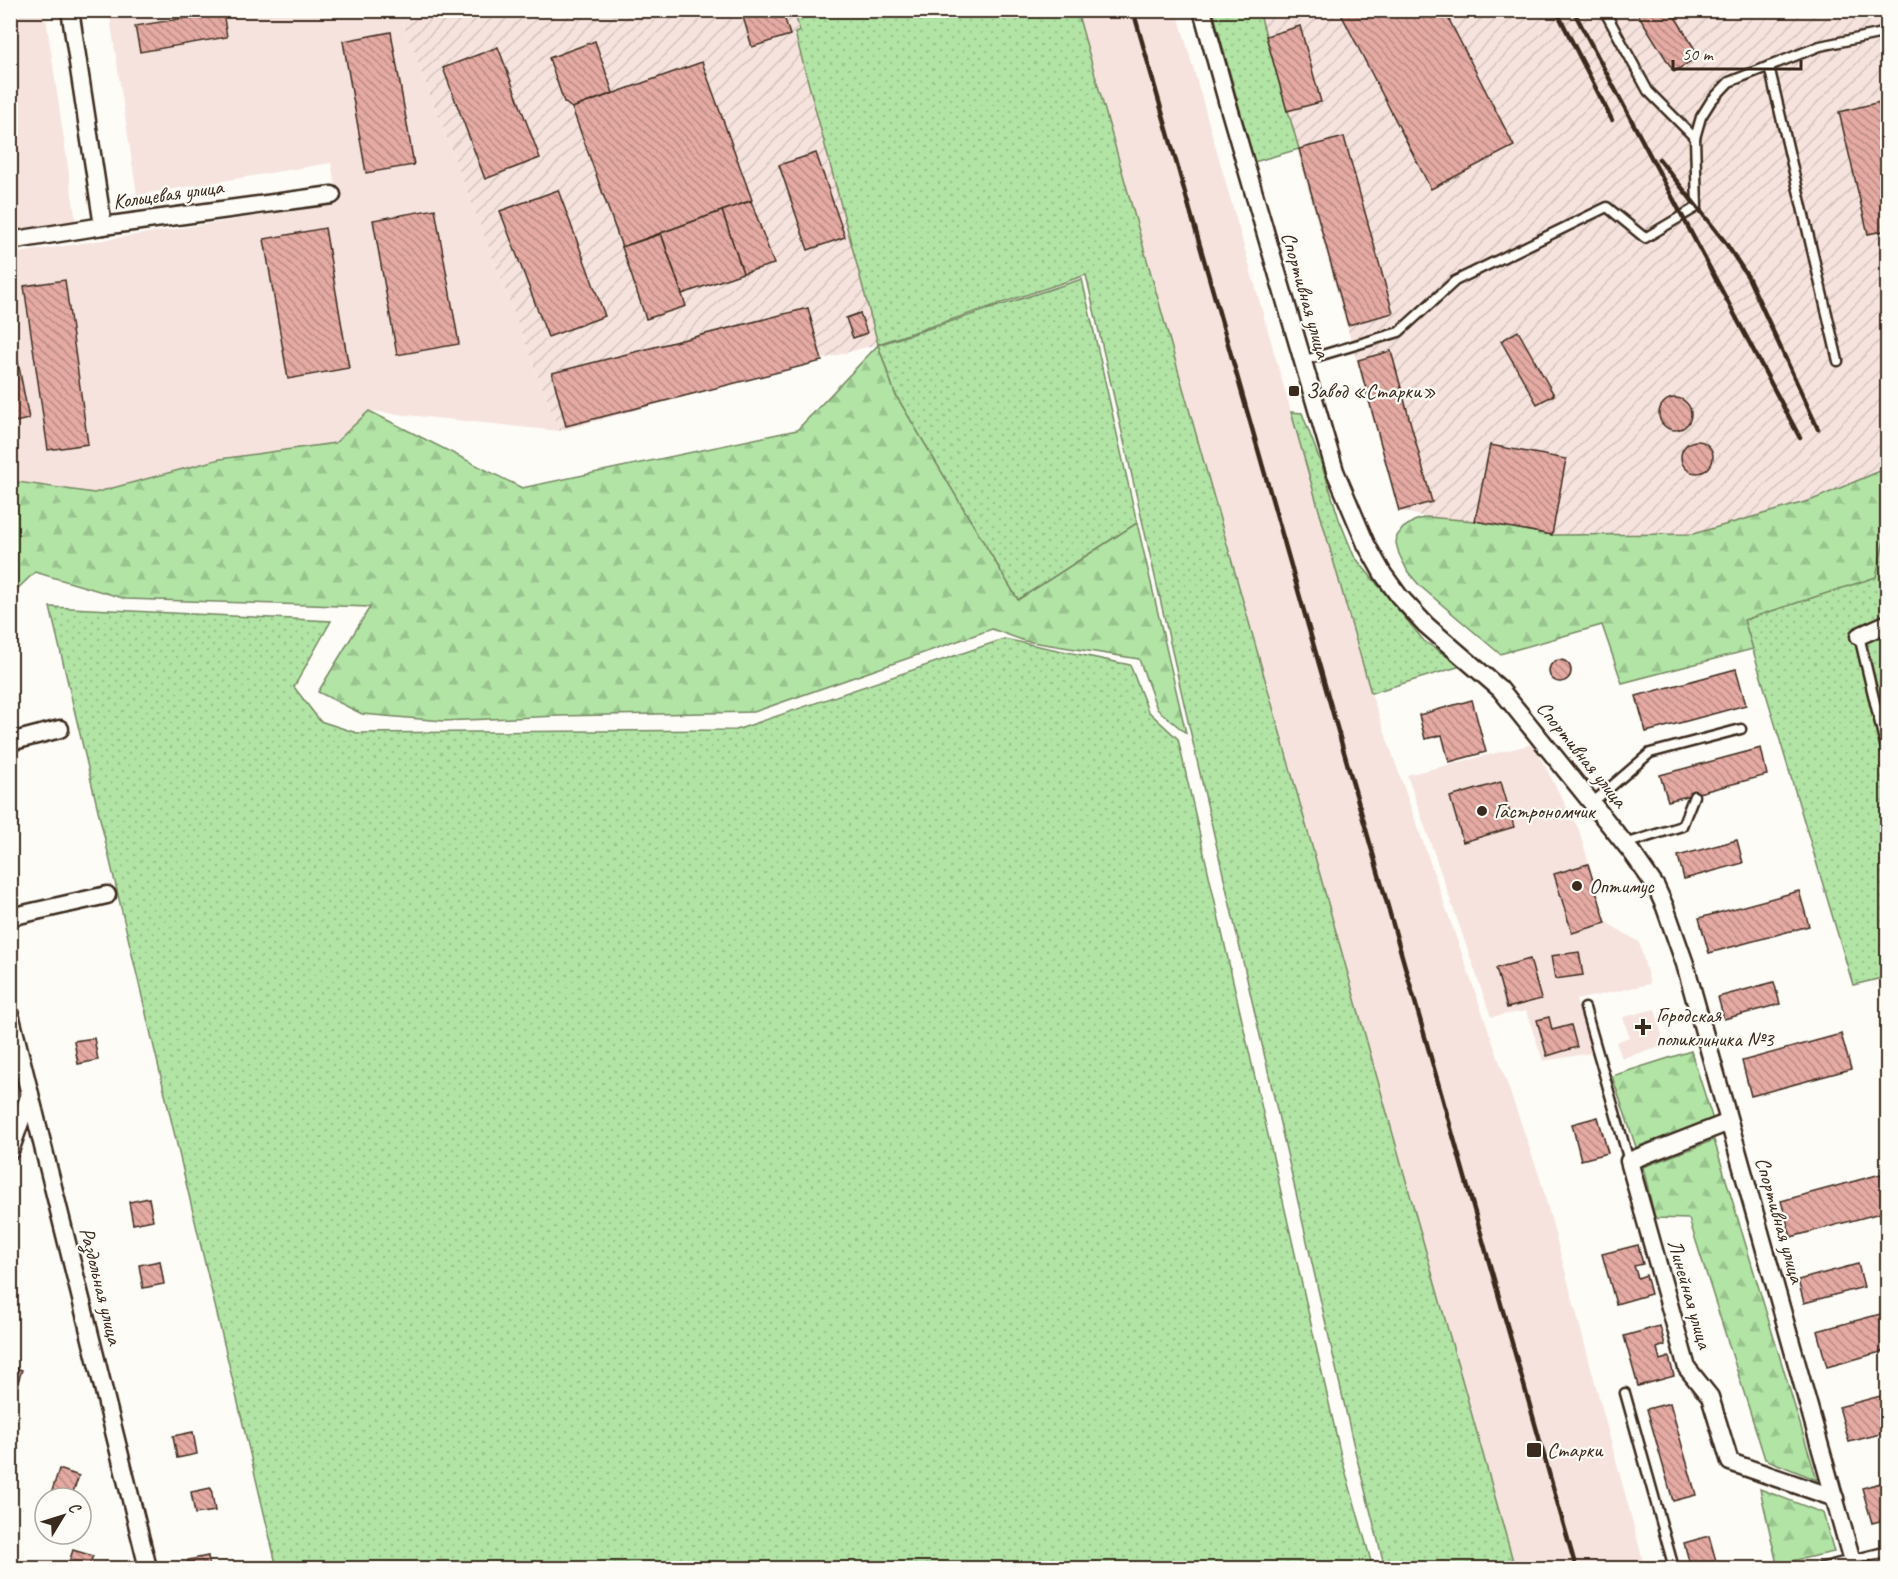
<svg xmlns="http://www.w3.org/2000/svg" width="1898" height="1579" font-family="Caveat,sans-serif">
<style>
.built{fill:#f6e3de}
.industrial{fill:url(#industrial-furrows)}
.grass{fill:url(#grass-dots);stroke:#768762;stroke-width:1.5}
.forest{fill:url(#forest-firs);stroke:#768762;stroke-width:1.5}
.building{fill:url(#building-back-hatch);stroke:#3b2a1e;stroke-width:1.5}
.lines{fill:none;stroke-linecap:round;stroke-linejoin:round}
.service-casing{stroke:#3b2a1e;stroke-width:13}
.minor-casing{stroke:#3b2a1e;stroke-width:21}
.service{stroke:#fdfcf7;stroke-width:8}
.minor{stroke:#fdfcf7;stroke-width:16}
.rail{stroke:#3b2a1e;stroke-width:4.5}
.poi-dot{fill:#3b2a1e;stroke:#fdfcf7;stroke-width:2}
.labels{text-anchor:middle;stroke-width:4.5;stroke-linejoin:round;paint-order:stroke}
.street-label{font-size:21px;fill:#3b2a1e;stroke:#fdfcf7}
.poi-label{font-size:21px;fill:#3b2a1e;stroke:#fdfcf7;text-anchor:start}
</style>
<defs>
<pattern id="industrial-furrows" width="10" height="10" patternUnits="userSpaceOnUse" patternTransform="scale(1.5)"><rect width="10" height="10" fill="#f6e3de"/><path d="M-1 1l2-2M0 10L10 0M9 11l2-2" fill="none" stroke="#d4c3be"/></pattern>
<pattern id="grass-dots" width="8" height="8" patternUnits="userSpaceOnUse" patternTransform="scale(1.5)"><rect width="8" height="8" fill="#b1e4a5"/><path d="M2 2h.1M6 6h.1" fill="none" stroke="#99c48e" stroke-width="1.8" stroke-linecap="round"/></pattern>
<pattern id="forest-firs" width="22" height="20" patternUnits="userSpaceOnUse" patternTransform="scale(1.5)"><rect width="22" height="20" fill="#b1e4a5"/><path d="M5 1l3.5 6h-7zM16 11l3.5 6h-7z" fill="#99c48e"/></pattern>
<pattern id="building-back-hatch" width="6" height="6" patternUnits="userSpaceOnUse" patternTransform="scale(1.5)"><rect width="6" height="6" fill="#e4aaa3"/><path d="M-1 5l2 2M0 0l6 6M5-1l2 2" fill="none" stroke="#ba8b84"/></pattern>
</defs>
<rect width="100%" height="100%" fill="#fdfcf7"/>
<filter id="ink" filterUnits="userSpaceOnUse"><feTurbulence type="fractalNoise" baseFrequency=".0167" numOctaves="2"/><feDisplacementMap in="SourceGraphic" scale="12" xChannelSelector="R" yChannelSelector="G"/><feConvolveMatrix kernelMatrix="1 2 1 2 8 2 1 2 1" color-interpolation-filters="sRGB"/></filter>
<g filter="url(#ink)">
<!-- built -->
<g class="built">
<path d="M11,10l34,1 31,211 -65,10z"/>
<path d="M109,11h289l161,420 -190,-20 -33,32 -116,16 -126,34 -83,-12v-227l328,-50 -8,-41 -194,32z"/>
<path d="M1077,11h100l194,682 169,485 105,390h-130z"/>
<path d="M1533,744l46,86 27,92 33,20 11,42 -74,16 16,53 -49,8 -17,-50 -35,6 -84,-242z"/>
<path d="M1655,1009l10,37 -43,12 -6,-16 13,-5 -6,-20z"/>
</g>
<!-- industrial -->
<g class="industrial">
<path d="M398,11h396l7,20 -6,3 83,310 -319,87z"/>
<path d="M1258,11h629v457l-82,34 -112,32 -141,1 -77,-14 -49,-4 -27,-6z"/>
</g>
<!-- grass -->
<g class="grass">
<path d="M794,11h283l438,1557h-130l-30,-117 -269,-1176 -208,69 -83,-311 5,-2z"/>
<path d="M1213,11h46l40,138 -45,13z"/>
<path d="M1082,279l55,244 -119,77 -123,-206 -17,-49z"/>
<path d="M1291,412l11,1 23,61 14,45 15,37 70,85 37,25 -90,27z"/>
<path d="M1886,527h1v474l-5,-23 -29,7 -109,-365 132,-43z"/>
<path d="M50,607l281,14 -37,66 26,34 37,12 379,-3 268,-91 126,26 18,46 30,28 163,717 32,112h-1096z"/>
</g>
<!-- forest -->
<g class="forest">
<path d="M878,345l17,49 123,206 119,-77 49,210 -29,-24 -18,-50 -114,-18 -33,-12 -238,83 -196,4 -115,5 -81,-7 -44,-22 52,-85 -244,-8 -91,-27 -24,23v-114l83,12 126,-34 115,-16 34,-32 153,77 275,-58z"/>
<path d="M1887,468v59l-11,50 -132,43 9,29 -131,34 -20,-58 -102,29 -80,-68 -12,-14 -9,-18 -3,-11 1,-7 6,-8 11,-7 12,-4 49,4 77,14 141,-1 119,-34z"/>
<path d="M1691,1051l22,69 -77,27 -24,-71z"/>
<path d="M1714,1140l103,340 -52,-21 -76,-240 -34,-1 -12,-51z"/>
<path d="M1760,1489l63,24 11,39 -57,12z"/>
</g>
<!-- building -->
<g class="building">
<path d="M741,10h41l8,25 -38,12z"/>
<path d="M1339,10h105l70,136 -83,43z"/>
<path d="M1671,10l28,46 -25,16 -38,-61z"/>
<path d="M223,12l4,25 -87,15 -5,-26z"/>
<path d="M1300,26l21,76 -34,9 -21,-75z"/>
<path d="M391,32l23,133 -48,8 -23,-132z"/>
<path d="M595,41l18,52 -41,15 -8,-6 -15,-44z"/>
<path d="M498,47l42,111 -55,21 -42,-111z"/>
<path d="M702,62l50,138 -130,47 -50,-139z"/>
<path d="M1888,100v67l-6,1 6,24v38l-20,4 -29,-122z"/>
<path d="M1344,137l49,176 -45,12 -49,-176z"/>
<path d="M816,153l29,84 -37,13 -29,-85z"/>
<path d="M558,190l47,126 -57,21 -48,-126z"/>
<path d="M751,201l23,63 -31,9 -21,-62z"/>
<path d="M435,209l24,135 -62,11 -24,-135z"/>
<path d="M722,211l21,62 -61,21 -21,-61z"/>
<path d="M325,228l24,140 -61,11 -24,-140z"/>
<path d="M661,234l25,72 -40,13 -24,-72z"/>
<path d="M65,280l23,164 -40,6 -24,-164z"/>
<path d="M808,308l14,53 -256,65 -14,-53z"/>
<path d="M860,313l7,20 -14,5 -7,-20z"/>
<path d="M10,320l19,99 -19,4z"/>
<path d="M1518,331l36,64 -17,9 -36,-63z"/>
<path d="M1391,351l41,151 -33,9 -41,-151z"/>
<circle cx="1675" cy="414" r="16"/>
<circle cx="1697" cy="457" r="16"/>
<path d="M1490,445l76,14 -14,76 -77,-14z"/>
<circle cx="1560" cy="671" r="11"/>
<path d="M1736,669l10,36 -100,27 -10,-36z"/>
<path d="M1472,700l14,52 -37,10 -7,-27 -17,4 -6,-24z"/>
<path d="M1761,748l6,27 -99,26 -8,-26z"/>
<path d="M1501,782l13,45 -51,15 -13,-45z"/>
<path d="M1737,840l6,23 -59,16 -6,-23z"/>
<path d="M1588,864l18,59 -34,10 -18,-59z"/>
<path d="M1799,891l10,35 -100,27 -10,-35z"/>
<path d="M1579,952l4,23 -28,4 -4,-23z"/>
<path d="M1530,959l11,40 -34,9 -11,-40z"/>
<path d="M1774,982l6,22 -56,15 -6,-22z"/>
<path d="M1549,1017l3,13 19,-5 6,22 -30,9 -10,-36z"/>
<path d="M1841,1034l10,35 -100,27 -9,-35z"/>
<path d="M94,1038l4,22 -20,4 -4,-23z"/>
<path d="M1598,1117l10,36 -27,7 -9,-36z"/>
<path d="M1881,1174l7,24v13l-97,26 -10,-36z"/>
<path d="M149,1198l4,22 -20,4 -4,-22z"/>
<path d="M1638,1245l5,19 -9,2 4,12 8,-3 5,19 -35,10 -14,-50z"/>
<path d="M160,1261l4,23 -21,4 -4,-23z"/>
<path d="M1858,1264l6,23 -60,16 -6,-23z"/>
<path d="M1888,1312v38l-61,17 -10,-36z"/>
<path d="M1660,1326l5,19 -8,3 3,12 9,-3 5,19 -36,10 -14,-50z"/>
<path d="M10,1366l12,4 -7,21 -5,-1z"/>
<path d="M1888,1394v38l-39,10 -10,-35z"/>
<path d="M1670,1403l26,92 -23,6 -26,-92z"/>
<path d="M193,1432l4,22 -20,4 -4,-22z"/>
<path d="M59,1469l20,7 -8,21 -19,-6z"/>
<path d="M1888,1481v38l-16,4 -10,-35z"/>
<path d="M211,1488l4,23 -20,3 -4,-22z"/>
<path d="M1709,1536l9,32h-27l-7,-25z"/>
<path d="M73,1550l20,6 -5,12h-21z"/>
<path d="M208,1556l2,12h-21l-1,-8z"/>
</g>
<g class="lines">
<defs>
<g id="service">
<path d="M1604,10l44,81 47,47"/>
<path d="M1769,66l69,295"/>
<path d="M1302,361l97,-29 56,-51 152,-74 38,31 52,-31 -2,-69 6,-21 10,-16 18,-19 91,-36 68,-14"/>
<path d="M1859,636l29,121"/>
<path d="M1592,803l58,-50 91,-24"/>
<path d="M1625,844l57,-18 12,-30"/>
<path d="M1585,1008l44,153"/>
<path d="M1625,1393l49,175"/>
<path d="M1820,1568l68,-17"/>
</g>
<g id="minor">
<path d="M70,10l33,216"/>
<path d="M1202,10l25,91 108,370 31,73 17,30 16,22 27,29 74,64 133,165 23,33 9,20 20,57 169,604"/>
<path d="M10,241l93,-15 229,-31"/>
<path d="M1859,636l29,-13"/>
<path d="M10,742l50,-13"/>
<path d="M10,917l97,-22"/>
<path d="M10,1014l138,554"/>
<path d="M1729,1122l-100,39 58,207 23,29 20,65 105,36"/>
<path d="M10,1151l20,-57"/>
</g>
</defs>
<!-- service casing -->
<use href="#service" class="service-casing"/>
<!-- minor casing -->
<use href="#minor" class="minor-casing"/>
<!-- service -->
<use href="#service" class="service"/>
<!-- minor -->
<use href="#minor" class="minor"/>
<!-- rail -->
<g class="rail">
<path d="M1133,10l443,1558"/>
<path d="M1556,10l56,110"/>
<path d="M1573,10l227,428"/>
<path d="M1659,159l66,83 23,35 70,152"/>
</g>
</g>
</g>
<!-- markers -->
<g class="poi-dot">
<rect x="1288" y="385" width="12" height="12" rx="3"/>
<circle cx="1482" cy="811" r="6"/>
<circle cx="1577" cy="886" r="6"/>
<path d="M1640 1018h6v6h6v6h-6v6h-6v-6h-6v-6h6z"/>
<rect x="1526" y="1442" width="16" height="16" rx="3"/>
</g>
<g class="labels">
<!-- street labels -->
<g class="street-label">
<text transform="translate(168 194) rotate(-8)" y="7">Кольцевая улица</text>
<text transform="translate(1306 295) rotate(74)" y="7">Спортивная улица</text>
<text transform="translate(1582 754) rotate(51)" y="7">Спортивная улица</text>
<text transform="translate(1780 1220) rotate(74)" y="7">Спортивная улица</text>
<text transform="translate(101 1286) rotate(76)" y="7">Раздольная улица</text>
<text transform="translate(1690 1294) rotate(74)" y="7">Линейная улица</text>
</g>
<!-- poi labels -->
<g class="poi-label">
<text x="1306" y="398">Завод «Старки»</text>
<text x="1494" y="818">Гастрономчик</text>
<text x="1589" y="893">Оптимус</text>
<text x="1656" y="1022">Городская<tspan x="1656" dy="24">поликлиника №3</tspan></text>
<text x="1547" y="1457">Старки</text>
</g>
</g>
<!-- margin -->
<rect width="1898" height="1579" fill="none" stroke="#fdfcf7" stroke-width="36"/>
<rect x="18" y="18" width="1862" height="1543" fill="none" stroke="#3b2a1e" stroke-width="2" filter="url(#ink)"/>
<!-- north arrow -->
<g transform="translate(63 1516) rotate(52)"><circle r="28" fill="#fdfcf7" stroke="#afa8a0" stroke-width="1.5"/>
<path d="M0-4.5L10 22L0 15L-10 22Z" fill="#3b2a1e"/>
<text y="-9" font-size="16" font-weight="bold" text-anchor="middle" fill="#3b2a1e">С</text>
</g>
<!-- scale -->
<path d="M1673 60v9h128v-9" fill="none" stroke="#3b2a1e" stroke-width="3"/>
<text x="1682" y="60" font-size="18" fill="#3b2a1e" stroke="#fdfcf7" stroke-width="4.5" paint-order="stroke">50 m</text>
</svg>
